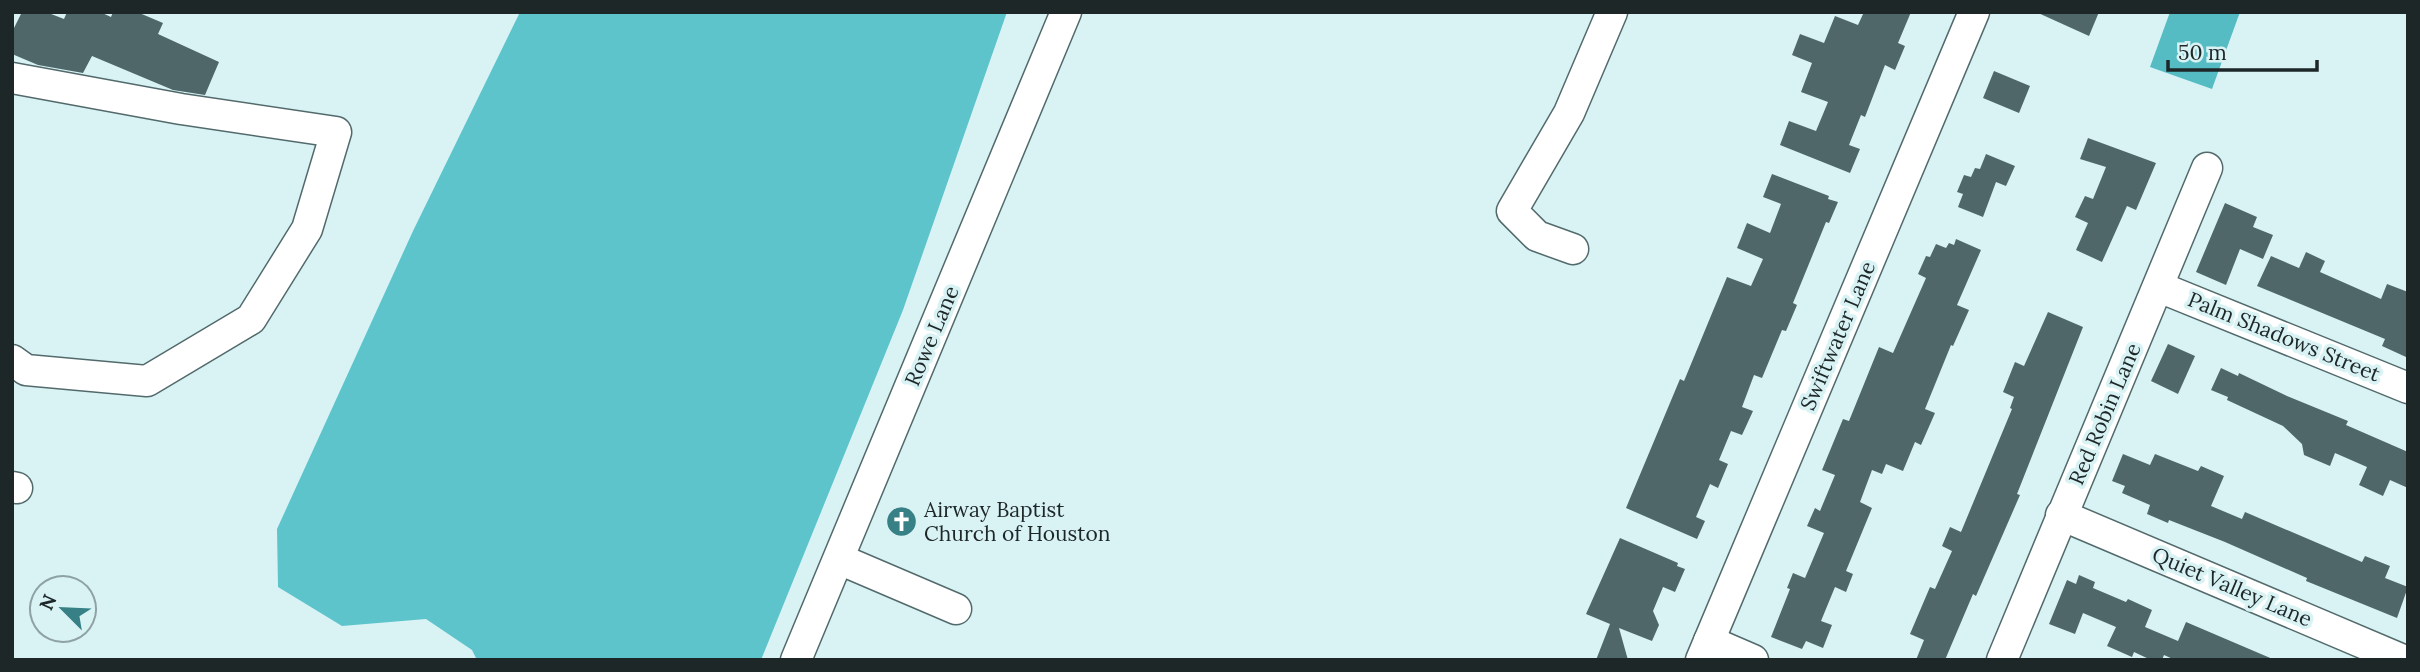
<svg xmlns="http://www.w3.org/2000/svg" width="2420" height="672" font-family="Lora,serif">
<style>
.forest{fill:#5dc4cc}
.water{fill:#55bcc4}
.building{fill:#506769}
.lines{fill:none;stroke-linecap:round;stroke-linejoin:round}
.minor-casing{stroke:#536a6c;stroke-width:33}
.minor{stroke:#fff;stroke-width:30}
.labels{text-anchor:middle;stroke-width:7;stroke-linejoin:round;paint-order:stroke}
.street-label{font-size:21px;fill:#1d2728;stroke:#d9f3f5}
.poi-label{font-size:21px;fill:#1d2728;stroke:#d9f3f5;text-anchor:start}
</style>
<rect width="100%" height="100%" fill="#d9f3f5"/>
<!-- forest -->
<path class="forest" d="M520,12h487l-104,298 -142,350h-284l-5,-10 -46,-31 -84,7 -64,-39 -1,-58 136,-298z"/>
<!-- water -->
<path class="water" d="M2170,12h70l-28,77 -62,-22z"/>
<!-- building -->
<g class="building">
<path d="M22,12h24l18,7 3,-7h33l11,5 2,-5h24l26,11 -5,11 61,28 -14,33 -32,-5 -81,-34 -9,17 -45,-8 -26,-11v-22z"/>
<path d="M1864,12h47l-13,31 7,3 -10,24 -10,-5 -20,52 -4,-2 -12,30 11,4 -10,24 -70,-28 9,-24 27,10 12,-29 -27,-10 11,-29 -20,-8 8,-21 24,9 11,-27 23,9z"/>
<path d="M2036,12h63l-10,24z"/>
<path d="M1994,71l36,15 -11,27 -36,-15z"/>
<path d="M2088,138l68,25 -20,47 -9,-4 -25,56 -26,-12 12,-27 -13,-6 10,-21 8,3 13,-32 -26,-8z"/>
<path d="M1986,154l29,12 -9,20 -10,-4 -13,35 -25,-10 5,-13 -6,-2 7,-17 7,2 4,-9 5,1z"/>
<path d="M1772,174l57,22 -1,3 10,3 -9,21 -3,-1 -33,81 4,2 -11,26 -4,-1 -20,48 -8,-3 -12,32 11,4 -11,24 -11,-4 -12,29 9,4 -10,24 -8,-4 -14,33 9,4 -8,18 -71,-31 54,-129 4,2 43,-104 24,9 12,-27 -26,-11 10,-25 23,10 11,-29 -18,-7z"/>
<path d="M2225,203l32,14 -4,10 20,8 -10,24 -23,-10 -14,36 -30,-13z"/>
<path d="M1956,239l25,11 -24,55 12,5 -16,36 -2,-1 -26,64 10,4 -14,32 -6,-3 -12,29 -17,-7 -4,10 -10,-4 -12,32 12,6 -26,63 7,3 -7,18 -11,-5 -14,34 11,4 -9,23 -17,-7 -4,8 -31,-12 19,-48 -3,-1 6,-15 12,5 19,-45 -17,-7 8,-18 5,3 15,-36 -13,-5 21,-51 6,2 30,-74 14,6 33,-75 -8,-4 8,-18 4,1 6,-13 10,4 3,-5 5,2z"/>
<path d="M2306,252l19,9 -5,11 61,27 6,-15 21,8 -2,65 -24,-11 3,-7 -128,-53 14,-30 28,12z"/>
<path d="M2048,312l35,15 -66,167 3,1 -44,101 -3,-2 -28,66h-29l8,-20 -14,-6 20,-47 5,2 17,-38 -10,-5 8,-19 11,5 51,-123 -2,-1 4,-11 -11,-5 12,-30 9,4z"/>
<path d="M2168,344l27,12 -17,38 -27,-13z"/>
<path d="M2221,368l17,8 1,-3 48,23 61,25 -2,4 62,27v36l-18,-8 -7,16 -24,-11 8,-18 -32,-14 -5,13 -26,-11 -2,-11 -19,-18 -56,-26 1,-3 -17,-7z"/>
<path d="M2123,454l27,11 5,-11 43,17 3,-5 23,10 -13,30 31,13 3,-7 117,50 3,-6 25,10 -5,12 23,9 -11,31 -91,-37 1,-3 -82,-36 -56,-22 -1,3 -21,-9 3,-9 -28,-12 3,-7 -13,-5z"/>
<path d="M1620,538l58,25 -1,3 8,3 -10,23 -12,-5 -10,24 6,14 -7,16 -33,-13 9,32h-32l14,-36 -24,-10z"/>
<path d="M2079,575l16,7 -2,6 33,14 2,-3 24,11 -7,17 33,14 8,-19 89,38h-100l-11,-5 -2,5h-11l-17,-8 -2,5 -25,-11 9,-19 -33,-14 -8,21 -26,-10 18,-44 9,4z"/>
</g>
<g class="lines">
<defs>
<g id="minor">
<path d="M12,78l169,31 155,23 -29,97 -56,90 -104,62 -121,-11 -14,-10"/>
<path d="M1573,249l-36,-13 -25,-25 57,-98 43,-101"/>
<path d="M2159,287l249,101"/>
<path d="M12,487l5,1"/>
<path d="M2061,515l342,145"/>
<path d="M839,559l117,50"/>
<path d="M1709,641l44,19"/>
<path d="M796,660l270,-648"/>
<path d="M1701,660l273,-648"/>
<path d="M2002,660l205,-492"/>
</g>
</defs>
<!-- minor casing -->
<use href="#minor" class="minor-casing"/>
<!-- minor -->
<use href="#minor" class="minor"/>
</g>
<!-- icons -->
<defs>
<symbol id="church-disc" viewBox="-11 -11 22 22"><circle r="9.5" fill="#378085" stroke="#d9f3f5"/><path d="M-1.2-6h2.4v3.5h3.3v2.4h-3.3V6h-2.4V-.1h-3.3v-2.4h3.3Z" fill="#fff"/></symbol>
</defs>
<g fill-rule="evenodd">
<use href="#church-disc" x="884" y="504" width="35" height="35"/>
</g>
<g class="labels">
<!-- street labels -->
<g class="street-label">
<text transform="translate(932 336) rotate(-67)" y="7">Rowe Lane</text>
<text transform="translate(1838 336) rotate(-67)" y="7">Swiftwater Lane</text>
<text transform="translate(2284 337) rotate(22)" y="7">Palm Shadows Street</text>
<text transform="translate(2105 414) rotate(-67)" y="7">Red Robin Lane</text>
<text transform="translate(2232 587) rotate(23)" y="7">Quiet Valley Lane</text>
</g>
<!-- poi labels -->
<g class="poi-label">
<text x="924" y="517">Airway Baptist<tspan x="924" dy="24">Church of Houston</tspan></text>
</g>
</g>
<!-- border -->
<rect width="2420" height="672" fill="none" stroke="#1d2728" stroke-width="28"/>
<!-- north arrow -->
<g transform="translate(63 609) rotate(294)"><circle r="33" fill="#d9f3f5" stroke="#8ea1a3" stroke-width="2"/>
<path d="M0-5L12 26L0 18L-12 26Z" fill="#378085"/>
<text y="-10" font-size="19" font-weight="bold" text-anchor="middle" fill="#1d2728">N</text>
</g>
<!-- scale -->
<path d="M2168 60v10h149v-10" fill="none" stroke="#1d2728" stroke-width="3.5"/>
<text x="2178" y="60" font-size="21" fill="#1d2728" stroke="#d9f3f5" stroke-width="5" paint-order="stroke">50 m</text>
</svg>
